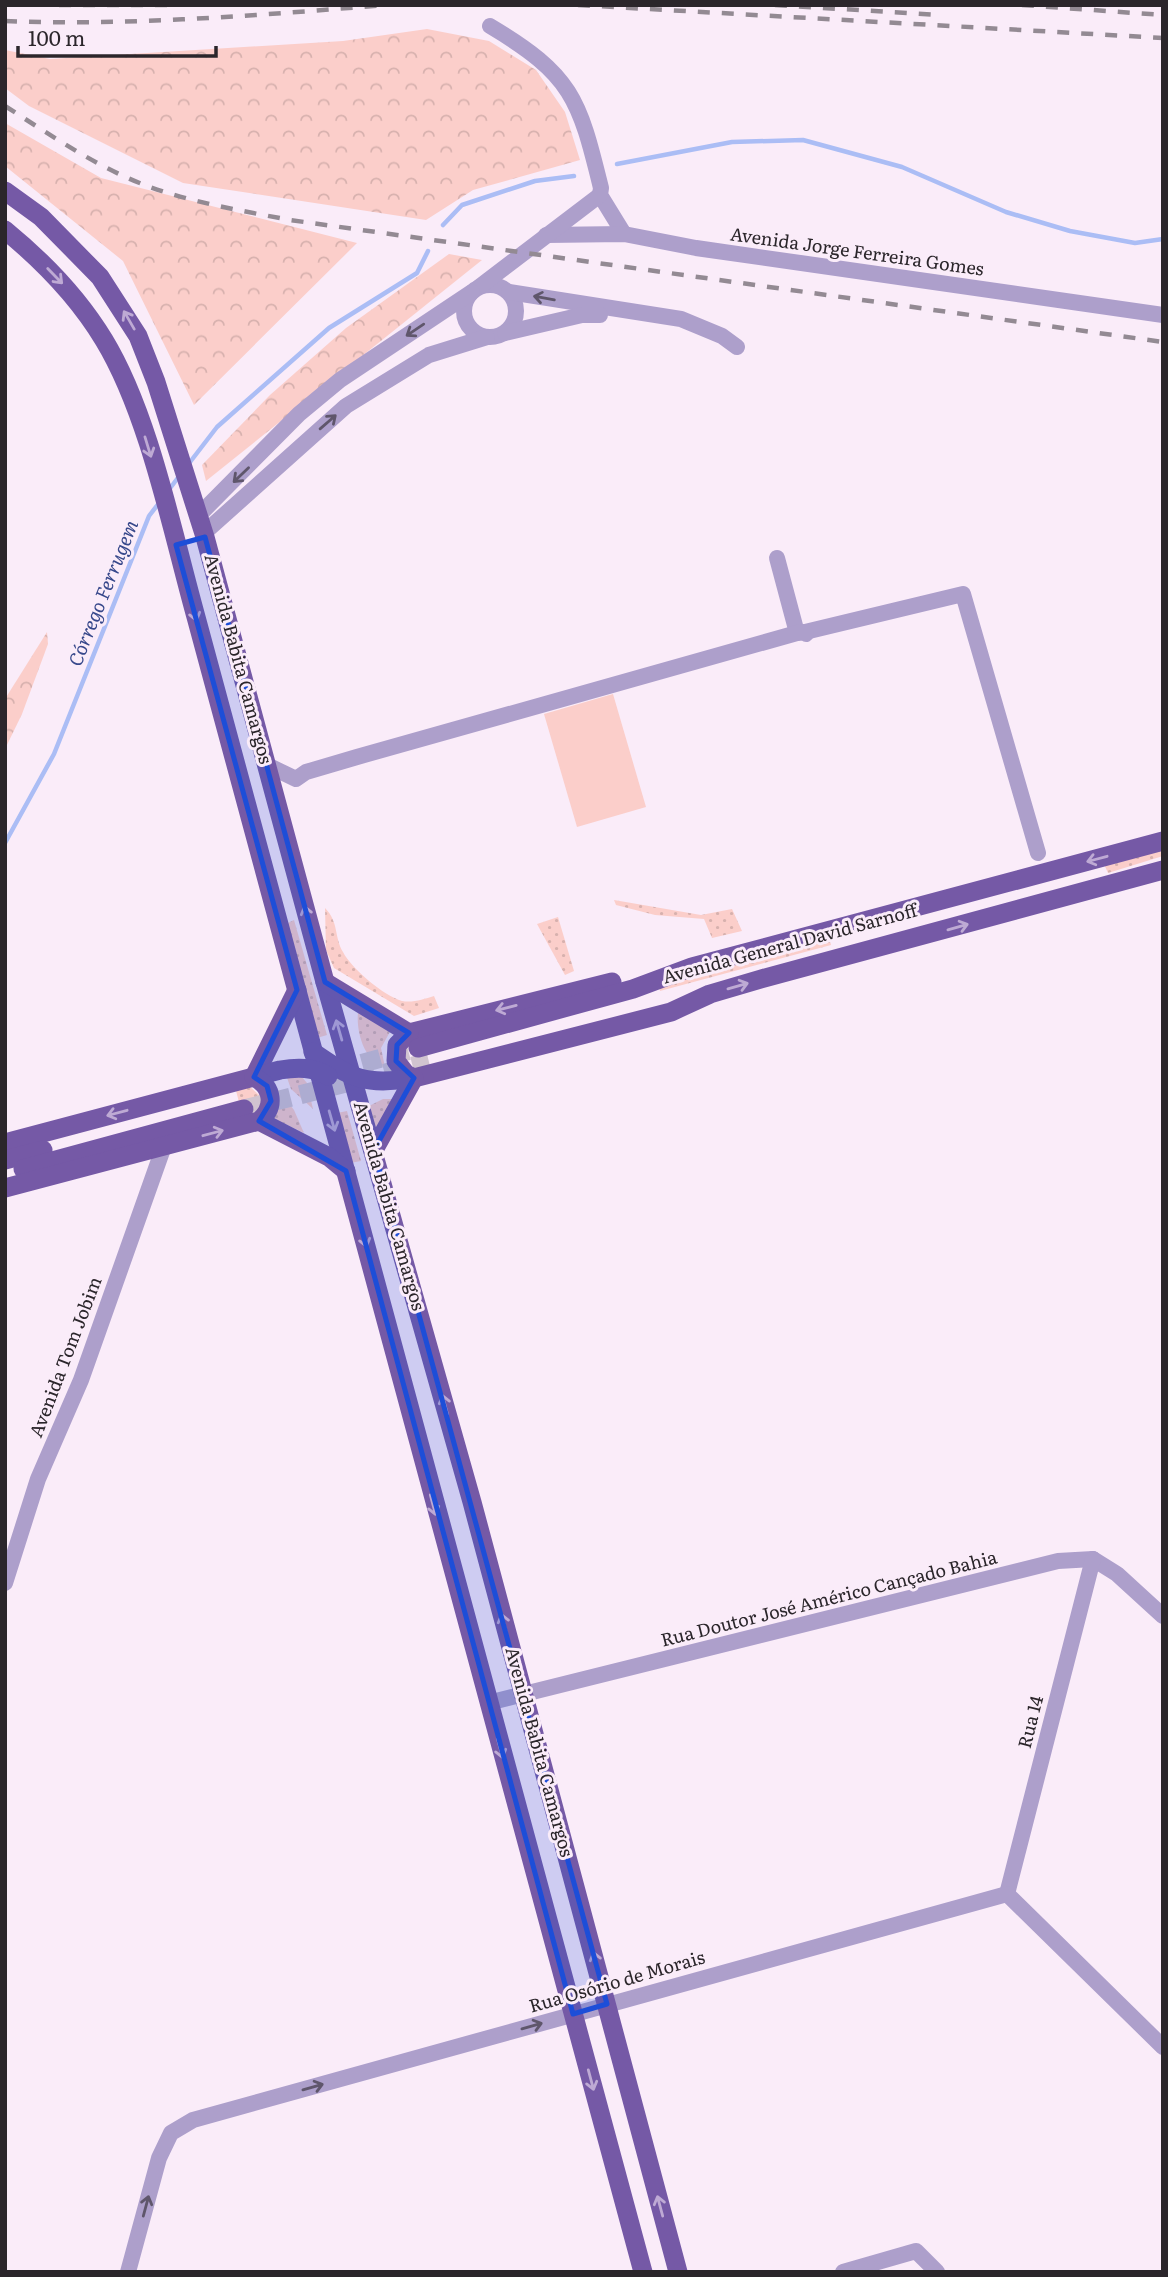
<svg xmlns="http://www.w3.org/2000/svg" width="1168" height="2277" font-family="Literata,serif">
<style>
.grass{fill:url(#grass-dots)}
.forest{fill:url(#forest-crowns)}
.park{fill:#fbceca}
.lines{fill:none;stroke-linecap:round;stroke-linejoin:round}
.stream{stroke:#abbdf5;stroke-width:4.5}
.major-tunnel{stroke:#d1c4d0;stroke-width:19;stroke-dasharray:19 10;stroke-linecap:butt}
.minor{stroke:#ad9fcb;stroke-width:16}
.major{stroke:#7559a6;stroke-width:19}
.rail{stroke:#938a93;stroke-width:4.5;stroke-dasharray:12 12;stroke-linecap:butt}
.oneway{stroke:#beaad4}
.oneway2{stroke:#5f566b}
.marked{fill:#1d4ed8;fill-opacity:0.2;stroke:#1d4ed8;stroke-width:5;stroke-linejoin:round}
.labels{text-anchor:middle;stroke-width:6;stroke-linejoin:round;paint-order:stroke}
.street-label{font-size:18px;fill:#2b262b;stroke:#faecf9}
.water-label{font-size:19px;font-style:italic;fill:#37488b;stroke:#faecf9}
</style>
<defs>
<pattern id="grass-dots" width="8" height="8" patternUnits="userSpaceOnUse" patternTransform="scale(1.75)"><rect width="8" height="8" fill="#fbceca"/><path d="M2 2h.1M6 6h.1" fill="none" stroke="#d7b1ae" stroke-width="1.8" stroke-linecap="round"/></pattern>
<pattern id="forest-crowns" width="20" height="18" patternUnits="userSpaceOnUse" patternTransform="scale(1.75)"><rect width="20" height="18" fill="#fbceca"/><path d="M2 6a3 3 0 1 1 6 0M12 15a3 3 0 1 1 6 0" fill="none" stroke="#d7b1ae"/></pattern>
</defs>
<rect width="100%" height="100%" fill="#faecf9"/>
<!-- grass -->
<g class="grass">
<path d="M1163,847v9l-55,17 -5,-11z"/>
<path d="M614,900l87,15 31,-6 10,22 -30,7 -8,-19 -49,-4 -39,-10z"/>
<path d="M325,908c14,14 9,29 18,44 8,16 41,44 59,49 11,2 22,-2 32,-5l5,12 -25,8 -80,-48 -8,-18z"/>
<path d="M558,917l16,54 -9,4 -28,-51z"/>
<path d="M294,920l33,115 -10,3 -31,-114z"/>
<path d="M829,936l2,9 -171,46 -1,-5z"/>
<path d="M358,1012l33,18 -10,18 4,19c-21,-6 -29,-35 -27,-55z"/>
<path d="M286,1075l16,2 5,6 6,26 -22,-20z"/>
<path d="M269,1078l25,32 10,23 -34,-16z"/>
<path d="M248,1085l11,10c0,12 -4,20 -16,22l-8,-30z"/>
<path d="M383,1099h11l-19,30 -8,-22z"/>
<path d="M347,1111l14,50 -11,2 -13,-50z"/>
</g>
<!-- forest -->
<g class="forest">
<path d="M427,29l62,12 47,29 29,42 15,48 -107,30 -47,30 -243,-37 -154,-77 -24,-18v-38l45,9 293,-18z"/>
<path d="M5,123l96,55 256,65 -163,162 -71,-144 -118,-95z"/>
<path d="M449,254l33,6 -276,221 -4,-16 68,-70 76,-67z"/>
<path d="M47,632l1,12 -26,70 -17,35v-50z"/>
</g>
<!-- park -->
<path class="park" d="M613,694l33,113 -69,20 -33,-113z"/>
<g class="lines">
<!-- stream -->
<g class="stream">
<path d="M617,164l115,-22 71,-2 99,27 104,45 64,19 65,12 28,-4"/>
<path d="M443,225l19,-20 73,-24 39,-5"/>
<path d="M187,466l30,-39 112,-99 88,-55 11,-22"/>
<path d="M168,491l12,-16"/>
<path d="M5,843l49,-89 95,-238 10,-13"/>
</g>
<!-- major-tunnel -->
<g class="major-tunnel">
<path d="M334,1071l84,-23"/>
<path d="M244,1109l185,-47"/>
</g>
<!-- minor -->
<g class="minor">
<path d="M490,26c82,49 89,72 111,162l-1,7 24,39"/>
<path d="M546,235l78,-1 72,14 467,67"/>
<circle cx="490" cy="311" r="26"/>
<path d="M479,287l121,-92"/>
<path d="M509,292l172,27 41,17 15,11"/>
<path d="M505,333l77,-18h18"/>
<path d="M199,515l100,-101 41,-34 132,-88"/>
<path d="M204,533l142,-127 83,-51 58,-18"/>
<path d="M777,558l20,75"/>
<path d="M805,632l158,-38 75,259"/>
<path d="M267,765l29,14 10,-7 51,-15 440,-124 8,-1 1,2"/>
<path d="M5,1583l33,-104 43,-99 83,-234"/>
<path d="M488,1703l570,-142 35,-2 24,15 46,42"/>
<path d="M1007,1894l86,-335"/>
<path d="M128,2272l31,-114 12,-25 22,-13 814,-226 156,153"/>
<path d="M843,2272l73,-21 21,21"/>
</g>
<!-- major -->
<g class="major">
<path d="M5,191l36,26 59,60 38,59 18,46 49,155 120,445 147,520 206,770"/>
<path d="M5,230c39,32 73,67 99,110 45,74 68,191 92,277l447,1655"/>
<path d="M325,982l84,51 203,-51"/>
<path d="M409,1033l-12,12 -1,16 10,13 8,4"/>
<path d="M418,1048l215,-59 59,-22 471,-126"/>
<path d="M313,1052c39,27 53,34 101,26l257,-66 39,-18 51,-15 402,-109"/>
<path d="M254,1077l43,-87"/>
<path d="M259,1121l70,36 17,14"/>
<path d="M5,1143l275,-73c18,-3 33,-3 48,6"/>
<path d="M374,1150l40,-72"/>
<path d="M5,1160l38,-10"/>
<path d="M23,1169l221,-60"/>
<path d="M5,1188l254,-67c17,-14 14,-34 -5,-44"/>
</g>
<!-- rail -->
<g class="rail">
<path d="M59,5h117"/>
<path d="M578,5l585,33"/>
<path d="M775,5l165,10"/>
<path d="M1022,5l141,10"/>
<path d="M5,21c127,5 255,-6 381,-16"/>
<path d="M5,106c47,30 93,62 145,81 45,16 93,24 140,33l873,122"/>
</g>
</g>
<!-- one-way arrows -->
<defs><path id="oneway-shaft" d="M-6 0H5M1.5-3L5.5 0L1.5 3" fill="none" stroke-width="1.6" stroke-linecap="round" stroke-linejoin="round" transform="scale(1.75)"/></defs>
<g class="oneway">
<use href="#oneway-shaft" transform="translate(55 276) rotate(46)"/>
<use href="#oneway-shaft" transform="translate(129 320) rotate(-120)"/>
<use href="#oneway-shaft" transform="translate(148 447) rotate(73)"/>
<use href="#oneway-shaft" transform="translate(194 611) rotate(75)"/>
<use href="#oneway-shaft" transform="translate(1097 859) rotate(165)"/>
<use href="#oneway-shaft" transform="translate(307 916) rotate(-105)"/>
<use href="#oneway-shaft" transform="translate(958 927) rotate(-16)"/>
<use href="#oneway-shaft" transform="translate(738 986) rotate(-16)"/>
<use href="#oneway-shaft" transform="translate(506 1008) rotate(166)"/>
<use href="#oneway-shaft" transform="translate(339 1030) rotate(-106)"/>
<use href="#oneway-shaft" transform="translate(117 1113) rotate(165)"/>
<use href="#oneway-shaft" transform="translate(332 1121) rotate(74)"/>
<use href="#oneway-shaft" transform="translate(213 1133) rotate(-15)"/>
<use href="#oneway-shaft" transform="translate(364 1237) rotate(75)"/>
<use href="#oneway-shaft" transform="translate(445 1405) rotate(-105)"/>
<use href="#oneway-shaft" transform="translate(433 1505) rotate(75)"/>
<use href="#oneway-shaft" transform="translate(504 1624) rotate(-105)"/>
<use href="#oneway-shaft" transform="translate(500 1748) rotate(75)"/>
<use href="#oneway-shaft" transform="translate(596 1962) rotate(-105)"/>
<use href="#oneway-shaft" transform="translate(591 2080) rotate(75)"/>
<use href="#oneway-shaft" transform="translate(660 2206) rotate(-105)"/>
</g>
<g class="oneway2">
<use href="#oneway-shaft" transform="translate(544 298) rotate(-170)"/>
<use href="#oneway-shaft" transform="translate(415 330) rotate(146)"/>
<use href="#oneway-shaft" transform="translate(328 422) rotate(-41)"/>
<use href="#oneway-shaft" transform="translate(241 475) rotate(136)"/>
<use href="#oneway-shaft" transform="translate(532 2026) rotate(-16)"/>
<use href="#oneway-shaft" transform="translate(313 2087) rotate(-16)"/>
<use href="#oneway-shaft" transform="translate(146 2206) rotate(-75)"/>
</g>
<!-- marked area -->
<path class="marked" d="M205,537l120,445 84,51 -12,12 -1,16 18,17 -40,72 233,854 -34,10 -227,-843 -87,-50 12,-20 -4,-15 -13,-9 43,-87 -121,-445z"/>
<g class="labels">
<!-- street labels -->
<g class="street-label">
<text transform="translate(857 252) rotate(8)" y="6">Avenida Jorge Ferreira Gomes</text>
<text transform="translate(238 659) rotate(75)" y="6">Avenida Babita Camargos</text>
<text transform="translate(790 944) rotate(-15)" y="6">Avenida General David Sarnoff</text>
<text transform="translate(389 1206) rotate(74)" y="6">Avenida Babita Camargos</text>
<text transform="translate(66 1357) rotate(-69)" y="6">Avenida Tom Jobim</text>
<text transform="translate(829 1599) rotate(-14)" y="6">Rua Doutor José Américo Cançado Bahia</text>
<text transform="translate(1031 1722) rotate(-76)" y="6">Rua 14</text>
<text transform="translate(539 1752) rotate(75)" y="6">Avenida Babita Camargos</text>
<text transform="translate(617 1982) rotate(-16)" y="6">Rua Osório de Morais</text>
</g>
<!-- water labels -->
<g class="water-label">
<text transform="translate(103 593) rotate(-68)" y="7">Córrego Ferrugem</text>
</g>
</g>
<!-- border -->
<rect width="1168" height="2277" fill="none" stroke="#2b262b" stroke-width="14"/>
<!-- scale -->
<path d="M18 46v10h198v-10" fill="none" stroke="#2b262b" stroke-width="3.5"/>
<text x="28" y="46" font-size="21" fill="#2b262b" stroke="#faecf9" stroke-width="5" paint-order="stroke">100 m</text>
</svg>
